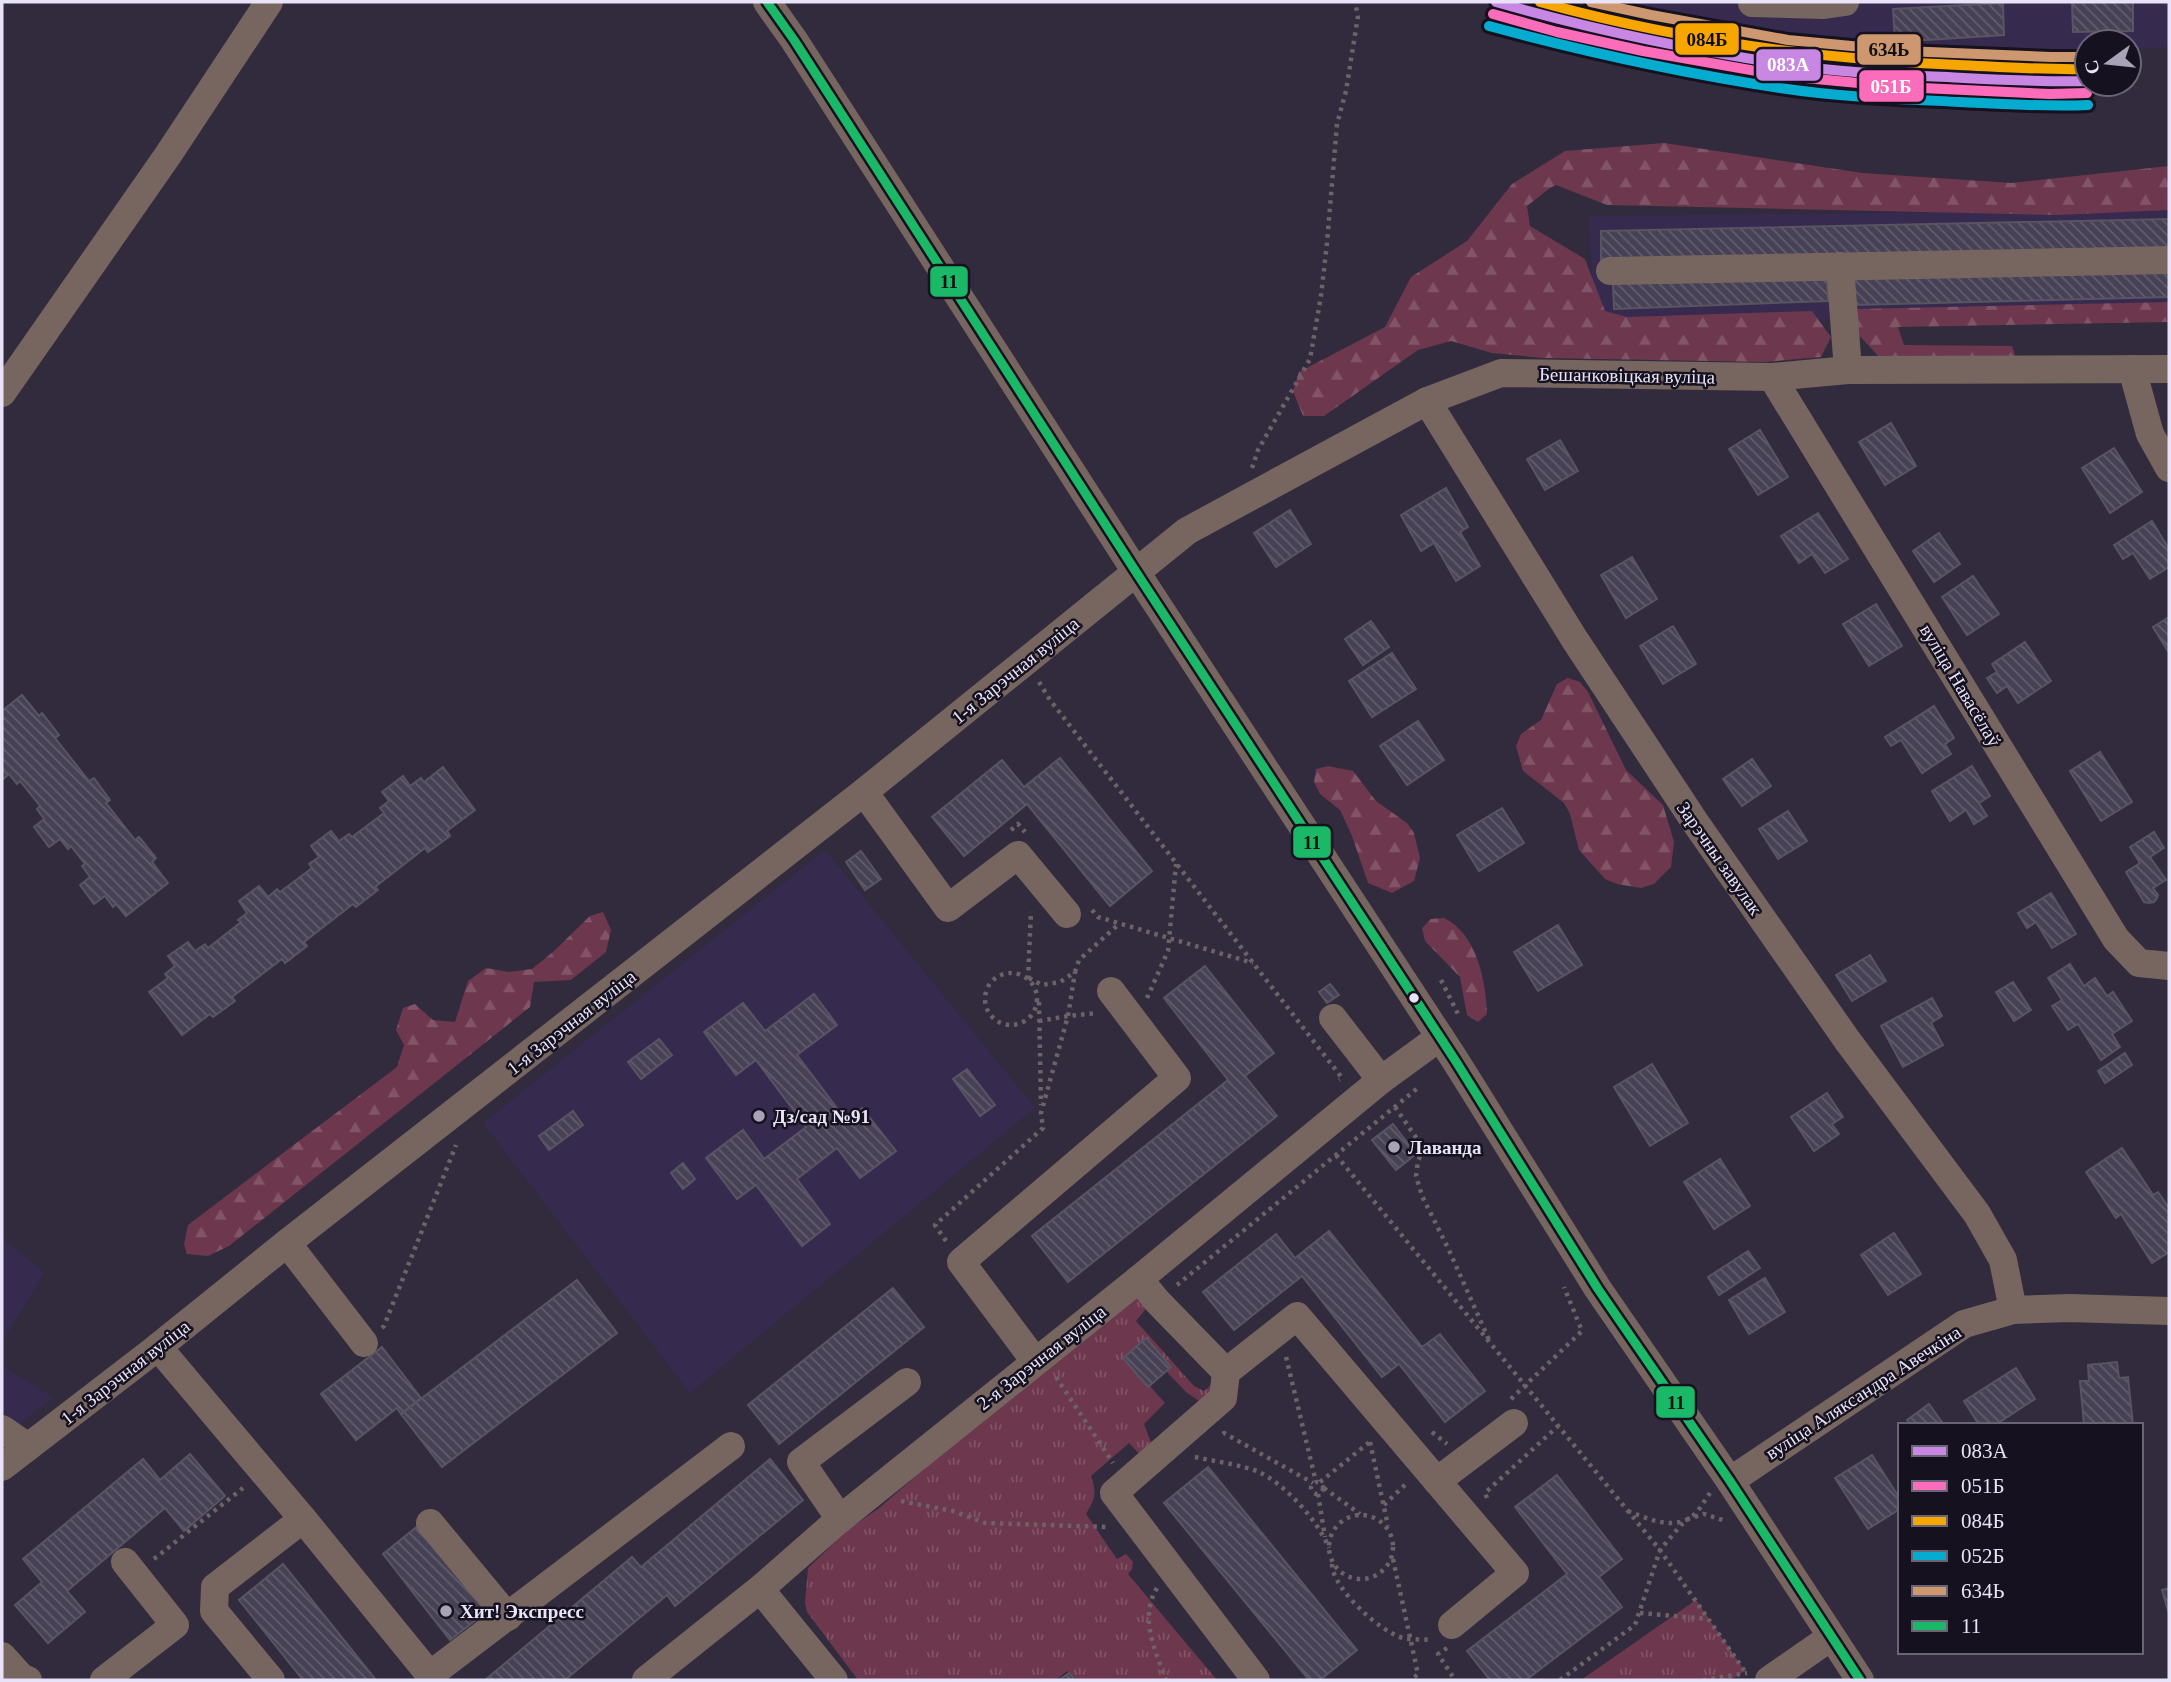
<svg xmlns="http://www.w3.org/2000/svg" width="2171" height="1682" font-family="Georgia,serif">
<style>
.built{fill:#362b4e}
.grass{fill:url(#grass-tufts)}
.forest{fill:url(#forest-firs)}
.building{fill:url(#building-back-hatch);stroke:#585463;stroke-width:2}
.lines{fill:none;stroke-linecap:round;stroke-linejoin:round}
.path{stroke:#6d6266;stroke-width:4.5;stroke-dasharray:3.5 5;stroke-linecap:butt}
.minor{stroke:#76665f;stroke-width:28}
.bus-1-casing{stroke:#15111f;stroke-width:14}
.bus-1{stroke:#1ab867;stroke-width:9}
.rail-1-casing{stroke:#15111f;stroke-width:16}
.rail-2-casing{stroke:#15111f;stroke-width:16}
.rail-3-casing{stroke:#15111f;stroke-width:16}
.rail-4-casing{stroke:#15111f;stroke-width:16}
.rail-5-casing{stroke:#15111f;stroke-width:16}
.rail-1{stroke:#c787e3;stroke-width:10}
.rail-2{stroke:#fb6dba;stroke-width:10}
.rail-3{stroke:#f7a600;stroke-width:10}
.rail-4{stroke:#06acd0;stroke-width:10}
.rail-5{stroke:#cd976f;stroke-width:10}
.bus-dot{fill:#e8e3f8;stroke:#15111f;stroke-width:2.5}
.poi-dot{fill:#a8a3b7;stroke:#15111f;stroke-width:2.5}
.labels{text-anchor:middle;stroke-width:5;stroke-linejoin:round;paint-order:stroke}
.street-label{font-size:19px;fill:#e8e3f8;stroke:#15111f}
.poi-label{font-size:19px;font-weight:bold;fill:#e8e3f8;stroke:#15111f;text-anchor:start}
.line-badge{stroke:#15111f;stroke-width:2.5}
.badge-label{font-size:19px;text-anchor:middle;font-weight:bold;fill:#fff}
.pale-badge-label{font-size:19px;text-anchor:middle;font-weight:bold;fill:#111}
</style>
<defs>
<pattern id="grass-tufts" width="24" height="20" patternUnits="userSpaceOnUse" patternTransform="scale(1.75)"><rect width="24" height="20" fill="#6d374e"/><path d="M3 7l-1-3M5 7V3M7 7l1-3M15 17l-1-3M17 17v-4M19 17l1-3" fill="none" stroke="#825468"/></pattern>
<pattern id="forest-firs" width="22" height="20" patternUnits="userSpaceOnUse" patternTransform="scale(1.75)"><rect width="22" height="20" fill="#6d374e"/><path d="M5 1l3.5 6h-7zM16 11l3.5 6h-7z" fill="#825468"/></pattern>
<pattern id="building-back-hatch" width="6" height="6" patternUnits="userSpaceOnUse" patternTransform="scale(1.75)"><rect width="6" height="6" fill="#474155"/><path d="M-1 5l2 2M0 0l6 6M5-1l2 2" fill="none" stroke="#625c6e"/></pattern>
</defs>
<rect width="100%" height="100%" fill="#312b3d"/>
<!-- built -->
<g class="built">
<path d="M1623,2h546v45l-40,3v-8h-42v8h-255l-129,-26z"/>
<path d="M2169,210v103l-575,13 -5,-110z"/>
<path d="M825,850l210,258 -345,285 -207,-270z"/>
<path d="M2,1238l42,35 -42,70z"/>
<path d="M2,1366l51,31 -51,41z"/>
</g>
<!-- grass -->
<g class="grass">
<path d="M1138,1294l11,11 -13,16 58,65 10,5 14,-12 -16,24 -16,-11 -20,-21 5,-5 -25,-28 -22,19 41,46 -21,21 11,29 -11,6 -15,-16 -38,33c6,17 4,23 -5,38l31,45 9,-5 7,8 -1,7 -4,5 89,106h-142l-8,-9 -11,9h-198l-51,-68 -2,-9 3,-35 43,-41 27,-18 137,-119z"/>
<path d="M1696,1600l49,71 -15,9h-149z"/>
</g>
<!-- forest -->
<g class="forest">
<path d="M1664,143l198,30 150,10 157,-17v44l-112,5 -450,-10 -51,-20 -6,3 -23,18 3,20 55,33 20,52 22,6 185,-6 19,26 -10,20 -56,5 -222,-4 -51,-5 -41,-12 -33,9 -94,66h-21l-10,-25 6,-19 86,-45 26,-50 56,-36 45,-57 53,-33z"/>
<path d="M2169,302v20l-271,5 6,18 108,1 4,12 -131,5 -33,-35 5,-19z"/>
<path d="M1568,678l12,4 8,10 38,78 37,35 11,37 -3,25 -17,17 -13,4 -24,-4 -12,-5 -26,-29 -9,-36 -6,-11 -41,-32 -7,-25 5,-12 20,-14 16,-36z"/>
<path d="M1328,766l25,5 23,30 31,22 7,10 6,25 -6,23 -22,12 -24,-10 -16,-47 -12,-26 -20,-16 -6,-12 2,-13z"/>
<path d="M603,912l8,18 -5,22 -35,28 -37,2 -4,25 -301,239 -21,10 -21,-2 -3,-10 4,-19 209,-158 7,-22 -8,-15 7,-22 12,-4 18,16 22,2 13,-41 18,-13 23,4 23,-3 22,-18 36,-35z"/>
<path d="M1444,918c33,16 42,63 43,96l-9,8 -11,-7 -7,-38 -35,-36 -3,-13 9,-9z"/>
</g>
<!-- building -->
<g class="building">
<path d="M2072,2h61v29l-60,1z"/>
<path d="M2003,3l1,32 -109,7 -2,-33z"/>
<path d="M2169,219v29l-568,12v-29z"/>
<path d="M2169,270v27l-315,8 -1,-26z"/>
<path d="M1827,275l1,26 -214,8 -1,-26z"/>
<path d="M1891,423l25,43 -31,19 -26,-43z"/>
<path d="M1760,430l28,47 -30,18 -29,-46z"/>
<path d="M1560,440l18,31 -33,19 -18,-31z"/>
<path d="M2114,448l28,44 -32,21 -28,-45z"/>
<path d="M1446,488l22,39 -8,5 20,34 -24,15 -22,-38 -13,8 -20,-36z"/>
<path d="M1290,510l21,34 -35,23 -22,-34z"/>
<path d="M1818,513l30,46 -23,14 -13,-19 -13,9 -18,-27z"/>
<path d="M2152,521l17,28v18l-19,12 -17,-26 -10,6 -9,-14z"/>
<path d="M1939,533l21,31 -26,18 -21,-31z"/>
<path d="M1632,557l25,42 -31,19 -25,-43z"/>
<path d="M1973,576l26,38 -32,21 -25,-38z"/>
<path d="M1876,604l26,42 -33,20 -26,-42z"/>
<path d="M2169,617v36l-16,-26z"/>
<path d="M1371,621l18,26 -26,18 -18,-26z"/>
<path d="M1673,626l23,38 -33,20 -23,-38z"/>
<path d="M2025,642l26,39 -33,22 -11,-17 -10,7 -10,-15 10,-6 -5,-8z"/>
<path d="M1392,653l24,36 -44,28 -23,-36z"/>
<path d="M22,695l17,21 3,-3 17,22 -4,3 34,43 5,-3 16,22 -4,3 29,37 4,-3 17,21 -4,4 16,21 -42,33 -10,-12 -3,3 -8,-11 -11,8 -14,-19 10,-8 -8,-11 3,-2 -14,-18 -3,3 -8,-10 -11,8 -15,-20 10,-8 -7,-10 3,-3 -20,-25 -3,3 -8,-10 -7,6v-69z"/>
<path d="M1934,706l20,32 -9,6 6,10 -29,19 -21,-33 -10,6 -6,-9z"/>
<path d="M1418,721l26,39 -37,25 -27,-39z"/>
<path d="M2100,752l32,50 -31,19 -31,-50z"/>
<path d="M1060,758l92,113 -42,35 -83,-102 -63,52 -32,-39 70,-57 22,27z"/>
<path d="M1752,759l19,27 -29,20 -19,-27z"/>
<path d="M1972,766l18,30 -11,7 8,13 -13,8 -8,-14 -16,11 -18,-30z"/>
<path d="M443,767l32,43 -28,21 3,5 -22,16 -3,-4 -50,39 3,3 -22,17 -3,-3 -49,38 3,4 -22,17 -3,-4 -50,38 3,4 -22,16 -3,-3 -28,21 -33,-43 19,-14 -3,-4 10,-8 -7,-10 20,-14 7,9 10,-7 3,4 33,-26 -3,-2 9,-7 -8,-12 20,-15 9,11 9,-8 3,3 32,-24 -3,-4 10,-7 -8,-11 20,-15 8,10 10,-7 3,3 32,-24 -4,-5 9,-7 -7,-9 21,-16 7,10 11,-8 3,4z"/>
<path d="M1502,808l22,35 -45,28 -22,-36z"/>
<path d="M1788,811l19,30 -29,18 -19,-30z"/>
<path d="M2154,832l10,16 -14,9 16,23 -13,8 5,7 -1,3 -3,4 -5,1 -5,-1 -18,-30 14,-9 -10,-16z"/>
<path d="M861,851l20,28 -16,11 -19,-28z"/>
<path d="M2051,893l25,41 -24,14 -16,-26 -9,6 -9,-15z"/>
<path d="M1558,925l24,40 -44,26 -24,-39z"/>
<path d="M1870,955l16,26 -34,20 -16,-26z"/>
<path d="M2070,964l14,22 11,-8 12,18 6,-4 19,29 -20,13 8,13 -19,13 -23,-36 -10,6 -16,-24 10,-6 -14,-22z"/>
<path d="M1205,966l69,87 -29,23 32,40 -209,166 -36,-46 196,-156 -64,-82z"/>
<path d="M2013,982l18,28 -17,11 -18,-29z"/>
<path d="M1330,984l9,11 -12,8 -8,-11z"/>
<path d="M814,994l23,31 -40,30 49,65 16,-12 34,43 -36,27 -23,-30 -40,31 33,45 -28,22 -46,-61 -19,14 -31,-41 37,-28 21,29 42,-32 -50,-67 -20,15 -32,-43 39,-29 22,28z"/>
<path d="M1932,998l10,18 -11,7 12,22 -40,22 -22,-41z"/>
<path d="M659,1039l13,16 -31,24 -13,-17z"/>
<path d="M2125,1053l7,12 -27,18 -7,-12z"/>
<path d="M1652,1064l36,59 -38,23 -36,-59z"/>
<path d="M967,1069l28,36 -15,11 -27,-37z"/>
<path d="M1827,1093l16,24 -11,7 7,10 -25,17 -23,-34z"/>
<path d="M573,1111l10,14 -34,25 -10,-14z"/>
<path d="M1393,1124l23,30 -20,16 -24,-30z"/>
<path d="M2122,1148l31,47 5,-3 11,16v44l-17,11 -31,-49 -5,4 -30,-46z"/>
<path d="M1720,1159l30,47 -36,23 -30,-47z"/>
<path d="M683,1163l12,16 -12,10 -12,-16z"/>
<path d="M1329,1231l93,116 18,-13 45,57 -40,31 -46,-58 -17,13 -80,-101 -68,54 -31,-38 73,-58 19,24z"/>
<path d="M1894,1233l27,41 -33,21 -27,-40z"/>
<path d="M1748,1251l12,17 -41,27 -11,-18z"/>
<path d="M1765,1278l20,34 -36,22 -20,-34z"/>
<path d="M577,1280l40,53 -175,134 -41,-53z"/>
<path d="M893,1288l31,39 -145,117 -31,-39z"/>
<path d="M1146,1338l25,29 -23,20 -25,-29z"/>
<path d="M382,1347l39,51 -20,16 -4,-6 -41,32 -35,-46z"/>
<path d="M2117,1362l2,16 9,-1 5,48h-49l-4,-44h9l-1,-16z"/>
<path d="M2016,1368l19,31 -40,26h-16l-15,-24z"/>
<path d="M1929,1404l15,21h-34l-3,-5z"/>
<path d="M190,1454l35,42 -41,35 -19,-23 -98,83 18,21 -37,31 -33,-38 27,-23 -19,-23 120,-100 17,21z"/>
<path d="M1872,1455l28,44v10l-32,20 -33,-51z"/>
<path d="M770,1459l33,41 -128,106 -8,-11 -102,85h-80l147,-123 9,10z"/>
<path d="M1208,1467l149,183 -37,30h-11l-145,-177z"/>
<path d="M1557,1475l65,84 -23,18 23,30 -96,73h-36l-23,-29 100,-77 -52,-67z"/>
<path d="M419,1525l67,87 -36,28 -67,-86z"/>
<path d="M283,1564l93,116h-73l-64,-80z"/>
<path d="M2169,1588v26l-7,-24z"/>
<path d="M1069,1673l6,7h-16z"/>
</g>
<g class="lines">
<!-- path -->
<g class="path">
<path d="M1252,468l6,-18 52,-91 11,-63 6,-53 10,-119 9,-33 12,-75 -3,-14"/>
<path d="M1039,682l11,18 292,378 -3,2"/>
<path d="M1011,830l7,-6 7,8"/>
<path d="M1092,910l6,7 155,46"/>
<circle cx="1011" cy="999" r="26"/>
<path d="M1029,978l13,7 18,-3 15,-10 4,-12 41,-37"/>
<path d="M1028,979l3,-68"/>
<path d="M1441,980l17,34"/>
<path d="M1147,998l21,-47 8,-87"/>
<path d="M1039,1002l2,103"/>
<path d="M1039,1021l29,-5 29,-3"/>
<path d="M1395,1107l29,42 -6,12 -2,15 6,20 26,52 42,94"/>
<path d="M1336,1155l324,395 86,123"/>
<path d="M946,1241l-11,-16 108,-97 -2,-15 27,-97 7,-44"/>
<path d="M1177,1285l242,-198"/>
<path d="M382,1328l2,-2 72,-181"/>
<path d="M1286,1357l30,125"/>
<path d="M1056,1377l57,86"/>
<path d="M1511,1399l71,-68 -18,-44"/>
<path d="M1432,1432l15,12"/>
<path d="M1223,1434l1,-1 89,50"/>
<path d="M1370,1442l18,84"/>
<path d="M1195,1457c18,4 48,8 64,15 27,13 59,49 70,76"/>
<circle cx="1317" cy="1488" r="6"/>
<path d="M1320,1482l51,-41"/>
<path d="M1324,1488l36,26"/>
<path d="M1318,1494l7,43"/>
<path d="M1487,1498l-2,-5 73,-67"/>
<path d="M901,1501l52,10 32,12 124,4"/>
<path d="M1384,1505l24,-23"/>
<path d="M1628,1511c18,7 41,18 60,8 10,-5 16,-18 22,-26"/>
<circle cx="1361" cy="1547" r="32"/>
<path d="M154,1559l89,-71"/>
<path d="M1393,1559l25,115 -7,6"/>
<path d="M1332,1564c0,24 48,68 71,74 8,2 19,1 28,2"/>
<path d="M1157,1588c-18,30 -2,62 9,92"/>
<path d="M1640,1613l68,6"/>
<path d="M1447,1648l-9,6 17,26"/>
<path d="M1560,1680l75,-55 25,-75 21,-25 7,-6 16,-5 22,7"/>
<path d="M1703,1680l44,-7"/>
</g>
<!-- minor -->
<g class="minor">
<path d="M767,2l27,38 342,532 319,488 143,229 132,192 130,199"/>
<path d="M1752,2v1l72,2 21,-3"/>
<path d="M1840,266l8,104"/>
<path d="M1610,271l559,-11"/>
<path d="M2132,369l18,65 19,34"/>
<path d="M1772,377l344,562 23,24 30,3"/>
<path d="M2,393l166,-238 101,-153"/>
<path d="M1427,401l148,239 120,182 152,218 130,174 26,46 10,50"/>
<path d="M864,792l84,116 70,-53 49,59"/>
<path d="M1333,1018l48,62"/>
<path d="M287,1243l77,100"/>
<path d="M1139,1279l18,22 69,71 -3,26 -109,95 142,187"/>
<path d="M158,1347l145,172 131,161"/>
<path d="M1035,1361l-74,-99 216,-184 -66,-87"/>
<path d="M1226,1372l71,-56 218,257 -63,52"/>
<path d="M2,1429l26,18"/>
<path d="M2,1467l156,-120 129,-104 577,-451 323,-261 240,-130 74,-28 271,4 76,-7 321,-1"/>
<path d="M1437,1481l77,-58"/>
<path d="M1730,1481l234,-157 49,-14 56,-2 100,3"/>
<path d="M840,1519l-39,-57 106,-80"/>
<path d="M430,1523l78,94"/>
<path d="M760,1589l74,91"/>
<path d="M2,1656l19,21 7,3"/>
<path d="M430,1675l301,-229"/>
<path d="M104,1680l71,-55 -50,-63"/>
<path d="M271,1680l-57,-69 1,-24 88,-68"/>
<path d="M646,1680l114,-91 80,-70 299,-240 242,-199 59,-43"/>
<path d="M1769,1680l62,-43"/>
</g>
<defs>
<path id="bus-1" d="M767,2l27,38 342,532 319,488 143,229 132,192 130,199"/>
</defs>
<!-- bus-1 casing -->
<use href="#bus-1" class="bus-1-casing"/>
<!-- bus-1 -->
<use href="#bus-1" class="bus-1"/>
<defs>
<path id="rail-1" d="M1496,2c94,27 190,47 287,62 60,9 121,11 181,14 41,2 82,4 123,3"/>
<path id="rail-2" d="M1493,14l64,18 86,19 141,25 117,11 149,7 37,-1"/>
<path id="rail-3" d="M1540,2c136,38 279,57 419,63 43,2 85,5 128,4"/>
<path id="rail-4" d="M1489,26c96,26 193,47 291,62 59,9 120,11 180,14 43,2 85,5 128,3"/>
<path id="rail-5" d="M1591,2l60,13 137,25 116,11 147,6h35"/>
</defs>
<!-- rail-1 casing -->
<use href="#rail-1" class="rail-1-casing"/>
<!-- rail-2 casing -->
<use href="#rail-2" class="rail-2-casing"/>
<!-- rail-3 casing -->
<use href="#rail-3" class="rail-3-casing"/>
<!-- rail-4 casing -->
<use href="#rail-4" class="rail-4-casing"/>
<!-- rail-5 casing -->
<use href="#rail-5" class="rail-5-casing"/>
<!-- rail-1 -->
<use href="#rail-1" class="rail-1"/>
<!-- rail-2 -->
<use href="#rail-2" class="rail-2"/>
<!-- rail-3 -->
<use href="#rail-3" class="rail-3"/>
<!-- rail-4 -->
<use href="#rail-4" class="rail-4"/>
<!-- rail-5 -->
<use href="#rail-5" class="rail-5"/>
</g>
<!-- markers -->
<circle class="bus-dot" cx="1414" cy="998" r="6"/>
<g class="poi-dot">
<circle cx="759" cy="1116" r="7"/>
<circle cx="1394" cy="1147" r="7"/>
<circle cx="446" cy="1611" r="7"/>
</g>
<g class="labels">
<!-- street labels -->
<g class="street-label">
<text transform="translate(1627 375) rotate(1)" y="7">Бешанковіцкая вуліца</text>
<text transform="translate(1015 670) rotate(-39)" y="7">1-я Зарэчная вуліца</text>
<text transform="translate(1961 685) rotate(59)" y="7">вуліца Навасёлаў</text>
<text transform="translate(1720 858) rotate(55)" y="7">Зарэчны завулак</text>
<text transform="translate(571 1022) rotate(-38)" y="7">1-я Зарэчная вуліца</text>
<text transform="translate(1041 1357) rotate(-38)" y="7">2-я Зарэчная вуліца</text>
<text transform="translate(125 1372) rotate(-38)" y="7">1-я Зарэчная вуліца</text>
<text transform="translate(1863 1392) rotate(-33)" y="7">вуліца Аляксандра Авечкіна</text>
</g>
<!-- poi labels -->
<g class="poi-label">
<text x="773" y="1123">Дз/сад №91</text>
<text x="1408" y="1154">Лаванда</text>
<text x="460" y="1618">Хит! Экспресс</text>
</g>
</g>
<g class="line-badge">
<rect x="1674" y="22" width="66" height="34" rx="7" fill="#f7a600"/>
<rect x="1856" y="33" width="66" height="33" rx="7" fill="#cd976f"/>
<rect x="1755" y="48" width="67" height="34" rx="7" fill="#c787e3"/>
<rect x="1858" y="69" width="67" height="34" rx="7" fill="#fb6dba"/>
<rect x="929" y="265" width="40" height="33" rx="7" fill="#1ab867"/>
<rect x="1292" y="825" width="40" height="34" rx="7" fill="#1ab867"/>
<rect x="1655" y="1385" width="41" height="34" rx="7" fill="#1ab867"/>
</g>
<g class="badge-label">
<text x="1788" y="71">083А</text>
<text x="1891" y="93">051Б</text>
</g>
<g class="pale-badge-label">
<text x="1707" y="46">084Б</text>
<text x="1889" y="56">634Ь</text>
<text x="949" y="288">11</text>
<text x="1312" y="849">11</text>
<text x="1676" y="1409">11</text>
</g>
<!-- border -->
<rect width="2171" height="1682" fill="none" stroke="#e8e3f8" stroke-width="7"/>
<!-- legend -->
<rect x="1898" y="1423" width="245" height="231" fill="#15111f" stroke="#696576" stroke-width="2"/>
<rect x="1912" y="1446" width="35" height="10" fill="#c787e3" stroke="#696576" stroke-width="2"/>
<text x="1961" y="1458" font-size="21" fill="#e8e3f8">083А</text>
<rect x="1912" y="1481" width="35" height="10" fill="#fb6dba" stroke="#696576" stroke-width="2"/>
<text x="1961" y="1493" font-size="21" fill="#e8e3f8">051Б</text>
<rect x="1912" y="1516" width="35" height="10" fill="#f7a600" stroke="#696576" stroke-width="2"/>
<text x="1961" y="1528" font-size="21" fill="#e8e3f8">084Б</text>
<rect x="1912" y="1551" width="35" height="10" fill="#06acd0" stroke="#696576" stroke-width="2"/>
<text x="1961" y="1563" font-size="21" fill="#e8e3f8">052Б</text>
<rect x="1912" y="1586" width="35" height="10" fill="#cd976f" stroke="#696576" stroke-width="2"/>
<text x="1961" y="1598" font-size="21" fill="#e8e3f8">634Ь</text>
<rect x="1912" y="1621" width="35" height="10" fill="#1ab867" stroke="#696576" stroke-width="2"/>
<text x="1961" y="1633" font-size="21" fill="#e8e3f8">11</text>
<!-- north arrow -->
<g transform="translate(2108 63) rotate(255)"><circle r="33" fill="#15111f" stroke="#696576" stroke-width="2"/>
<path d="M0-5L12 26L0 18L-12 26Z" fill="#a8a3b7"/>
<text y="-10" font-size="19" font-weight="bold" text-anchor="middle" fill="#e8e3f8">С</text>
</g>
</svg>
